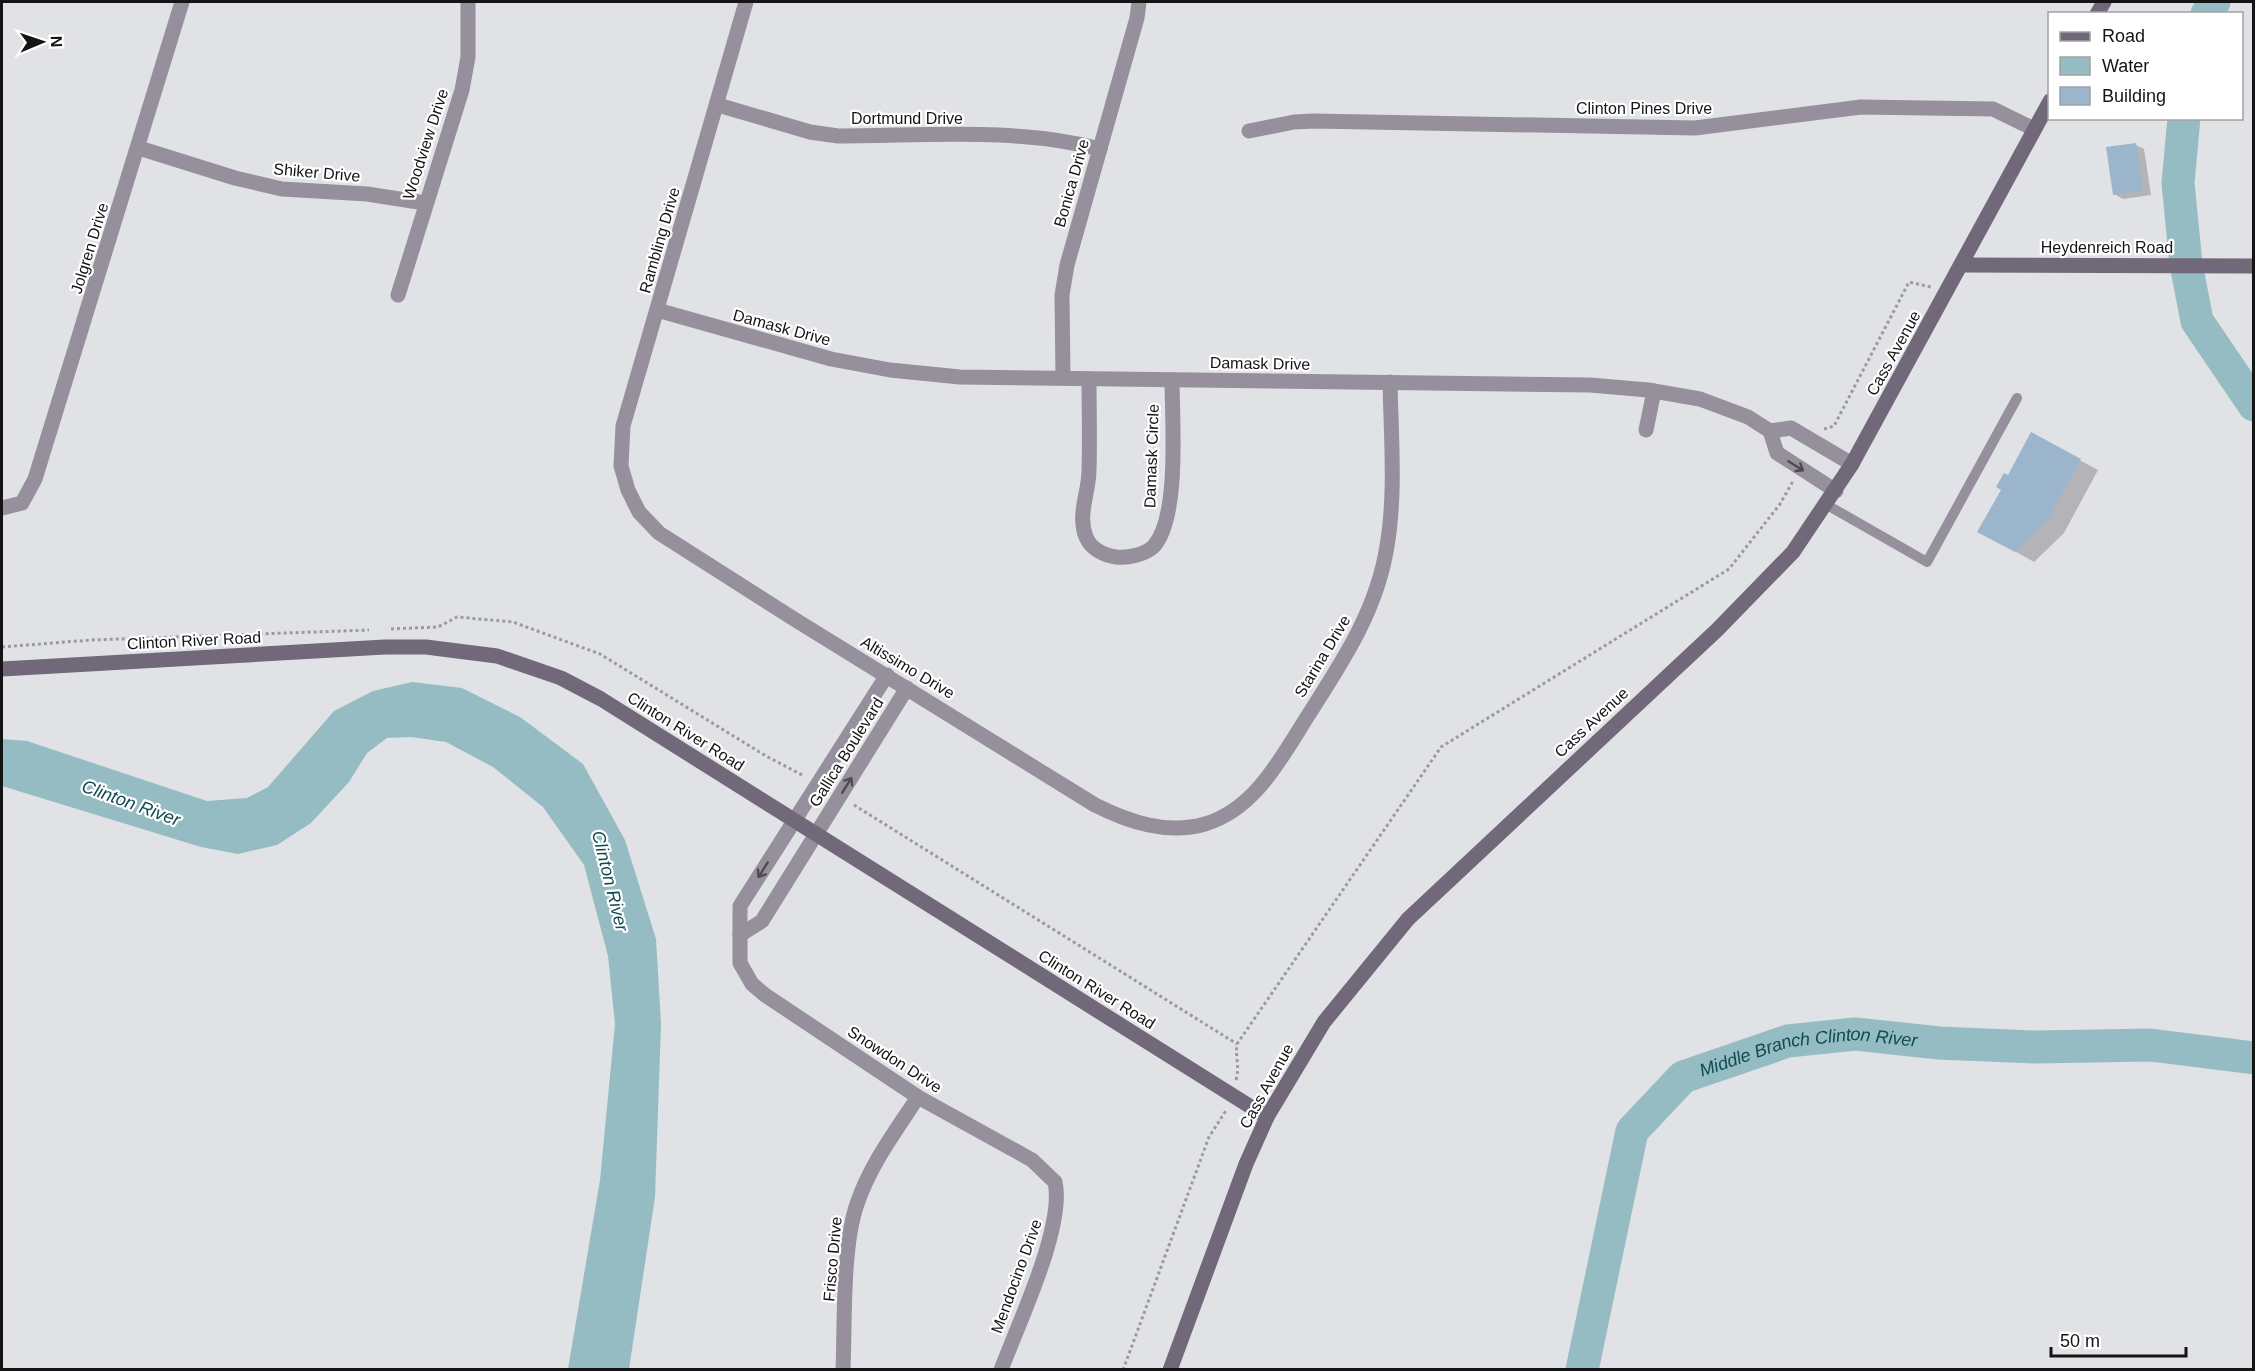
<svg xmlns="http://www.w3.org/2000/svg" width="2255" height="1371" font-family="Helvetica,sans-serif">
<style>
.water{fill:#95bcc2}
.shadow{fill:#0003}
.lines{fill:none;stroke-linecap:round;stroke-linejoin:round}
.river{stroke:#95bcc2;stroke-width:33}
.building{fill:#9bb6cc}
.path{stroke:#9a9b9e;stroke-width:3;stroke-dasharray:3 3;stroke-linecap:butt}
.lane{stroke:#96909c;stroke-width:10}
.street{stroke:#96909c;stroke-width:15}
.secondary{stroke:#71687a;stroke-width:15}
.oneway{stroke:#4e4c52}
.labels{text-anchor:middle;stroke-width:4.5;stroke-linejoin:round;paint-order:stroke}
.street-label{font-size:16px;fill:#141415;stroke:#fff}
.water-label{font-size:18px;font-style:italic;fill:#104a52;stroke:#fff}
</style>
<rect width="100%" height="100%" fill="#e1e2e6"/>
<!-- water -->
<path class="water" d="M412,682l50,6 58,29 63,47 42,76 31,99 5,85 -6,173 -26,172h-61l32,-189 15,-156 -7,-68 -24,-91 -41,-58 -50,-40 -47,-25 -35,-5 -24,1 -20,15 -18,29 -38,41 -34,22 -39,9 -37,-7 -199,-61v-47l25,2 180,60 40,-3 21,-11 66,-76 39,-20z"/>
<!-- shadow -->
<g class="shadow">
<path d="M2136,145l8,4 7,46 -28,4 -9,-5z"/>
<path d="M2031,434l67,36 -34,63 -30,29 -37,-21 12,-64z"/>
</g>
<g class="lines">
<!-- river -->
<g class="river">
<path d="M2207,14l7,-12"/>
<path d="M2184,118l-6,65 8,81 11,57 57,84"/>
<path id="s1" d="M1582,1370l50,-239 51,-54 105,-36 67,-7 84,9 97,4 114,-2 104,13"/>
</g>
</g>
<!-- building -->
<g class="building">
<path d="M2136,143l7,48 -30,4 -7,-48z"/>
<path d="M2031,432l50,27 -35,64 -31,29 -38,-20 24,-42 -5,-3 8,-14 4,2z"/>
</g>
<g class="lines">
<!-- path -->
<g class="path">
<path d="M1824,429l10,-3 75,-144 22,5"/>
<path d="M391,629l47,-2 19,-10 56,5 87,32 166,102 38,20"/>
<path d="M2,647l89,-7 278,-10"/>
<path d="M854,805l383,239"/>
<path d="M1236,1080c4,-14 -1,-23 1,-36l204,-297 288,-178 51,-65 13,-23"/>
<path d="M1123,1370l86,-233 18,-28"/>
</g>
<!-- lane -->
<path class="lane" d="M1827,505l100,57 90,-164"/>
<!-- street -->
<g class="street">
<path d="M746,2l-123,424 -2,40 7,24 11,22 20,21 135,86 301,186c34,17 72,30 110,19 51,-15 77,-68 104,-110 34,-53 68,-104 78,-168 9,-53 4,-110 3,-164"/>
<path d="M718,105l92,27 28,4c86,0 178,-9 262,13"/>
<path d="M1249,131l45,-9 20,-1 381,7 166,-21 132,2 41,20"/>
<path d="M139,148l96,30 47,11 85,5 58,9"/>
<path d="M398,295l64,-205 6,-33v-55"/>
<path d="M657,310l174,49 59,11 70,7 630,8 58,5 52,9 48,18 22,14 21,-3 61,36"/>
<path d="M1063,378l-1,-83 5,-30 70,-247 2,-16"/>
<path d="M1089,379c0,30 1,61 0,91 0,23 -12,44 -3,67 5,12 18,18 30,20 12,1 29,-2 38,-11 26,-30 18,-126 18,-166"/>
<path d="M1646,430l8,-39"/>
<path d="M1770,431l7,22 59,38"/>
<path d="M2,508l20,-5 13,-24 147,-477"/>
<path d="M887,675l-147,231v57l12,21 13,11 153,102 114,63 23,22c10,45 -37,142 -54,188"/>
<path d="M740,935l22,-14 145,-233"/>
<path d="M843,1370c2,-48 -1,-123 14,-166 13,-39 38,-72 61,-107"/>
</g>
<!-- secondary -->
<g class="secondary">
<path d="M2097,14l7,-12"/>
<path d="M1961,265l293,1"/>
<path d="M2,669l383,-22h41l71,9 64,22 40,21 666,418"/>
<path d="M1170,1370l76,-206 21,-47 57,-95 84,-103 309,-289 76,-78 59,-88 198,-363"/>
</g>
</g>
<!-- one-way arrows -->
<defs><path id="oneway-shaft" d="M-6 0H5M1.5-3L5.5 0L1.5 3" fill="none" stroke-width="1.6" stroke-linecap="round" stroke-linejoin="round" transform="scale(1.5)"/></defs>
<g class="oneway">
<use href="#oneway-shaft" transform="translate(1796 466) rotate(32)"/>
<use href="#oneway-shaft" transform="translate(847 785) rotate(-58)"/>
<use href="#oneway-shaft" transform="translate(763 870) rotate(122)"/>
</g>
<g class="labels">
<!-- street labels -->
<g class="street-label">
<text x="1644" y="114">Clinton Pines Drive</text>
<text x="907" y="124">Dortmund Drive</text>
<text transform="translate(425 144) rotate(-72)" y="6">Woodview Drive</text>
<text transform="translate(317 172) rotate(5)" y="6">Shiker Drive</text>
<text transform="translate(1071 183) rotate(-74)" y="6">Bonica Drive</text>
<text transform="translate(659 240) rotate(-74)" y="6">Rambling Drive</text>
<text x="2107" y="253">Heydenreich Road</text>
<text transform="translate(89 248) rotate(-73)" y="6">Jolgren Drive</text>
<text transform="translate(782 327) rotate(15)" y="6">Damask Drive</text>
<text transform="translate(1893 353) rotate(-61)" y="6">Cass Avenue</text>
<text transform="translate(1260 363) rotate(1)" y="6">Damask Drive</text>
<text transform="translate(1151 456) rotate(-88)" y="6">Damask Circle</text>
<text transform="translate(194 640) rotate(-3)" y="6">Clinton River Road</text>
<text transform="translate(1322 656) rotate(-59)" y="6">Starina Drive</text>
<text transform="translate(908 667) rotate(31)" y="6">Altissimo Drive</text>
<text transform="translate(1591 722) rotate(-43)" y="6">Cass Avenue</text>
<text transform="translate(686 731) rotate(32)" y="6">Clinton River Road</text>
<text transform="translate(846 752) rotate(-58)" y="6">Gallica Boulevard</text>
<text transform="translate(1097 989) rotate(32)" y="6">Clinton River Road</text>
<text transform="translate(895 1059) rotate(33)" y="6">Snowdon Drive</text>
<text transform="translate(1266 1086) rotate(-61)" y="6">Cass Avenue</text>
<text transform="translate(832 1259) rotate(-85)" y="6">Frisco Drive</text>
<text transform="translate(1016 1276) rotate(-70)" y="6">Mendocino Drive</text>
</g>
<!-- water labels -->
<g class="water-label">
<text transform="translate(131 803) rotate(20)" y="6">Clinton River</text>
<text transform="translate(610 881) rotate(76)" y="6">Clinton River</text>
<text dy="6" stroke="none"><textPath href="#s1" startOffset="448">Middle Branch Clinton River</textPath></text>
</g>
</g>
<!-- border -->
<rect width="2255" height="1371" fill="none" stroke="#141415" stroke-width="6"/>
<!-- legend -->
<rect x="2048" y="12" width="195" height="108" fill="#ffffff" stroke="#a1a1a1" stroke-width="1.5"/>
<rect x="2060" y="32" width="30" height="9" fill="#71687a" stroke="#a1a1a1" stroke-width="1.5"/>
<text x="2102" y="42" font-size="18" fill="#141415">Road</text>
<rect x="2060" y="57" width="30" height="18" fill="#95bcc2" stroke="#a1a1a1" stroke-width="1.5"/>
<text x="2102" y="72" font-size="18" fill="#141415">Water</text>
<rect x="2060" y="87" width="30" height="18" fill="#9bb6cc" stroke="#a1a1a1" stroke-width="1.5"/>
<text x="2102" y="102" font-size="18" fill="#141415">Building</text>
<!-- north arrow -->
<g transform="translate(42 42) rotate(88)" stroke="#ffffff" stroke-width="4.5" paint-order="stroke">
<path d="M0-4.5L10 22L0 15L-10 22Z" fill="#141415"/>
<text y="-9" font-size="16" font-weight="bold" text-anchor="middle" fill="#141415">N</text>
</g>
<!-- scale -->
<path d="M2051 1347v9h135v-9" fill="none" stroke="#141415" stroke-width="3"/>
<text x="2060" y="1347" font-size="18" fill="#141415" stroke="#ffffff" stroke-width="4.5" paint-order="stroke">50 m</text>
</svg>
